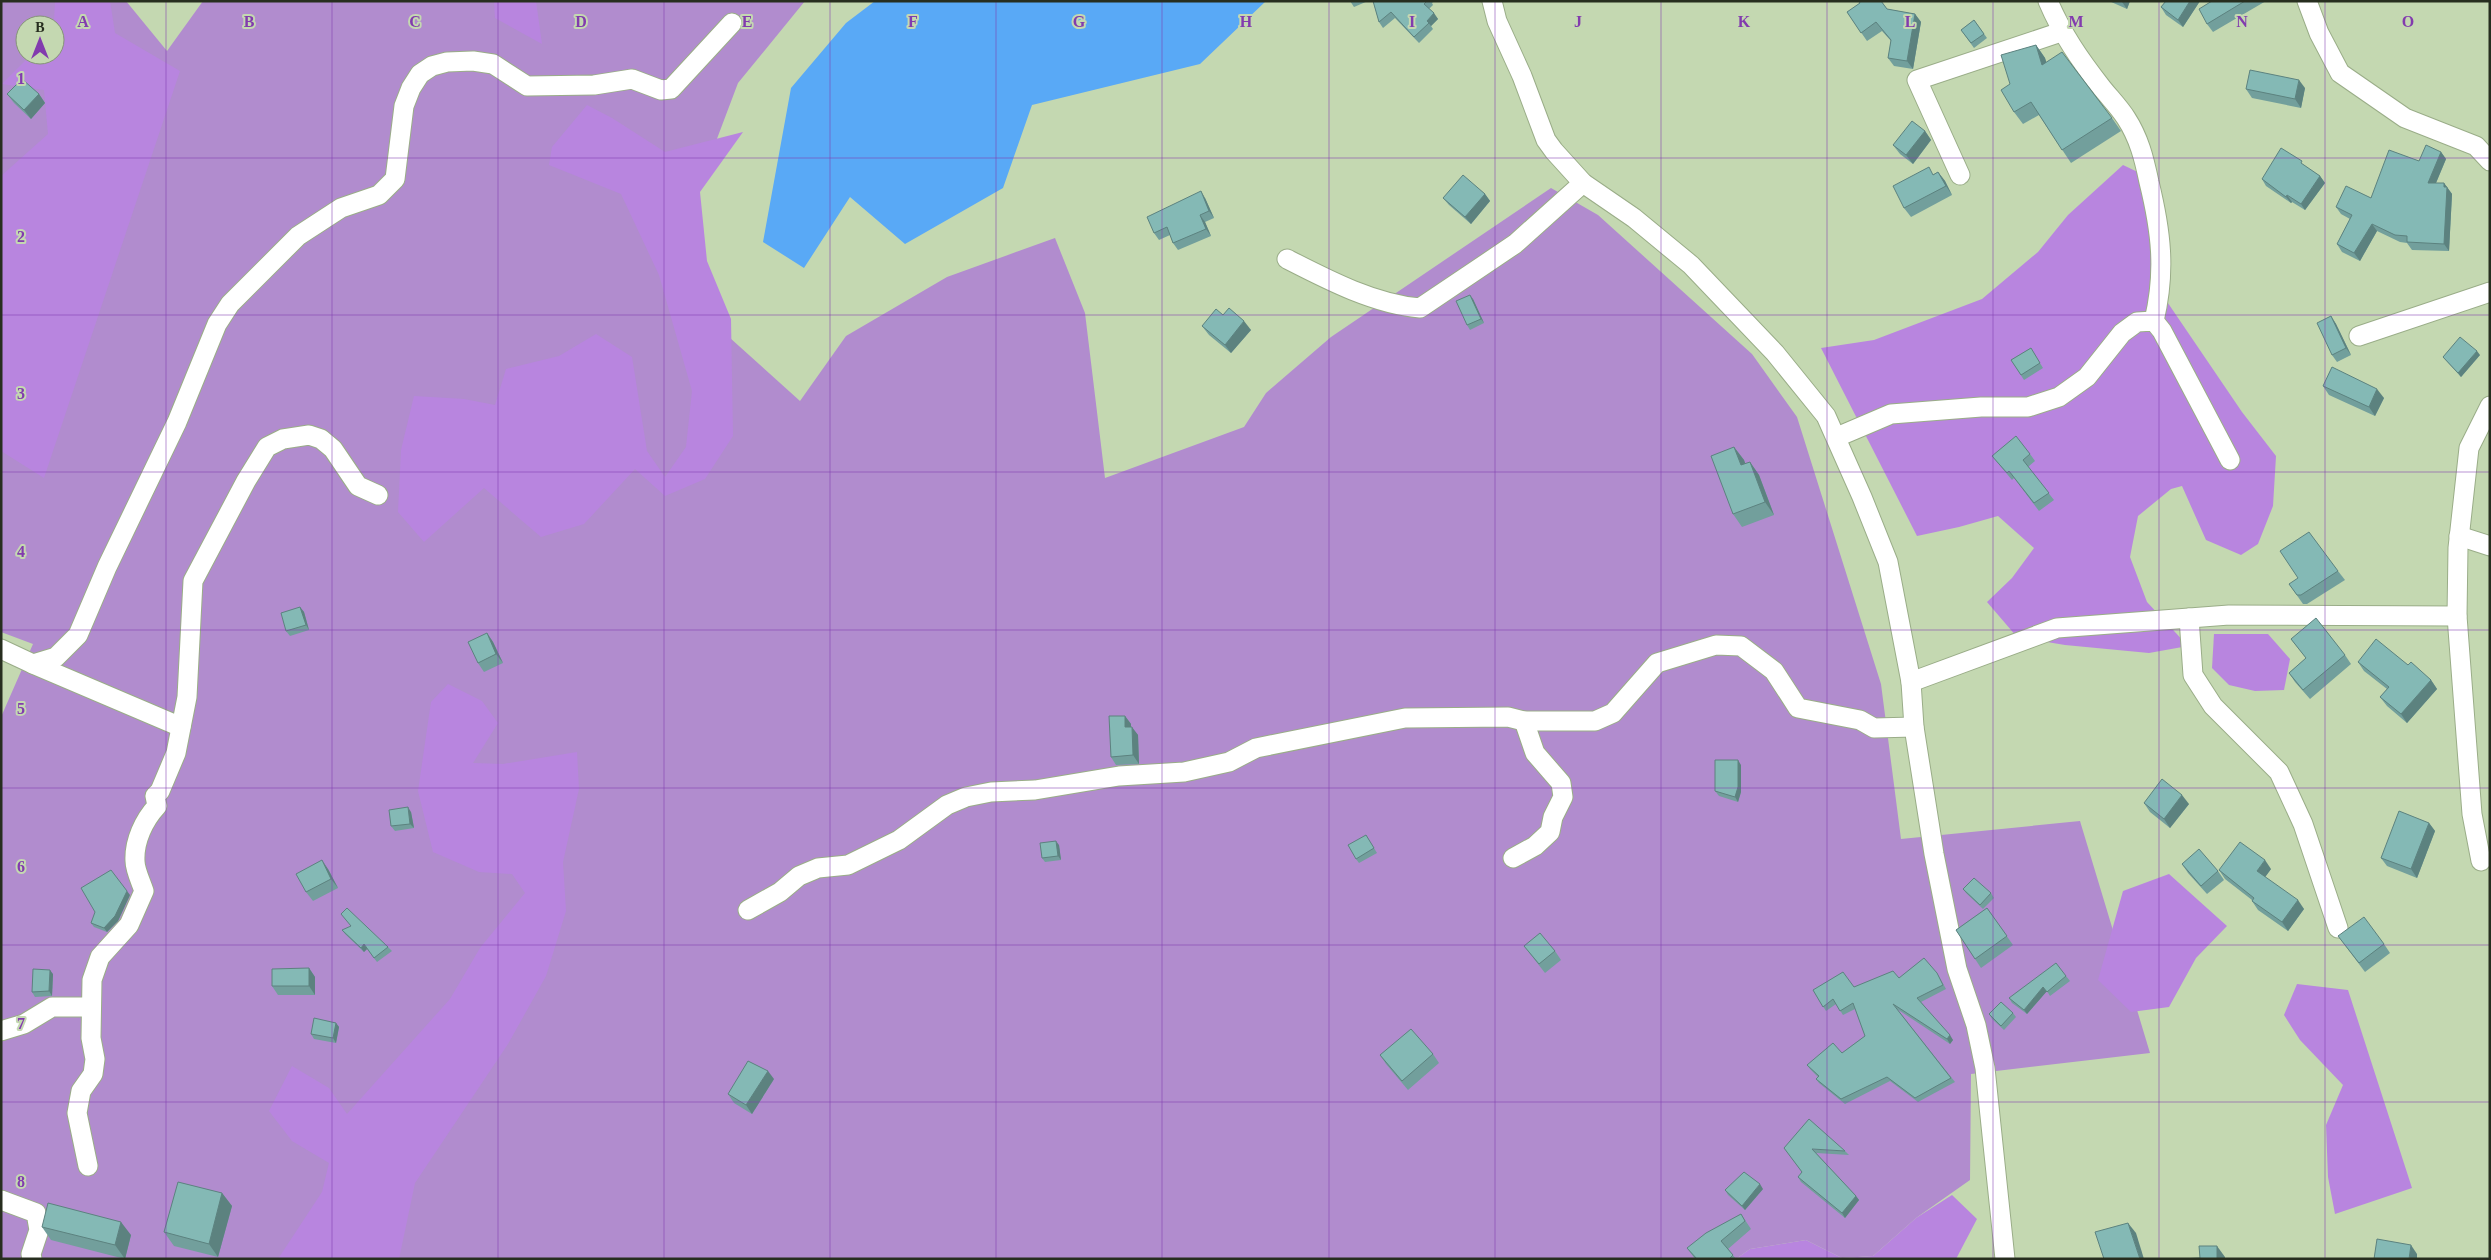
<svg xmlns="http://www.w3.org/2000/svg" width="2491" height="1260" font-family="'Times New Roman',serif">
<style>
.green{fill:#b18cce;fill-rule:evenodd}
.forest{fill:#b885df}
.water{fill:#59a9f6}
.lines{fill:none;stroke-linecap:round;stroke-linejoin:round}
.minor-casing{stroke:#9aad88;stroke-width:21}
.minor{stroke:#fff;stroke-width:19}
.wall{fill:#729f9c}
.shaded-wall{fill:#5c827f}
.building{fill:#84b9b5;stroke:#5c827f}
.grid{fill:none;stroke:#823bae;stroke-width:1;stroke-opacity:0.55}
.grid-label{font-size:16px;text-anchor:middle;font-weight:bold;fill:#823bae;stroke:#c4d8b1;stroke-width:4;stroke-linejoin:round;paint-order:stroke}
</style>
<rect width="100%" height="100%" fill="#c4d8b1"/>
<!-- green -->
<path class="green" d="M1,1h125l41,50 36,-50h602l-67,82 -46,122 8,106 100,90 46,-65 101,-59 108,-39 30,75 20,165 139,-51 22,-34 65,-56 220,-149 47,27 154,139 45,63 84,267 20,155 179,-18 70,232 -179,21 -1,106 -54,38 -43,38 -31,2 -36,-18 -56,9 -14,10h-1735v-542l32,-73 -32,-12zM25,25h30v30h-30z"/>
<!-- forest -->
<g class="forest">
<path d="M55,1h55l5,32 65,38 -136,407 -43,-27v-275l47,-42 -4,-44 -42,-6 29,-29h24v-30h-4l3,-4z"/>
<path d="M494,1h42l6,43 -47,-26z"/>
<path d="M587,105l25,13 53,34 78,-20 -43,60 7,69 24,58 2,117 -28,43 -40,17 -30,-27 -51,55 -43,13 -57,-49 -60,54 -26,-30 3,-62 13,-54 50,3 31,6 11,-36 53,-13 37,-22 36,23 15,94 18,26 21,-30 6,-56 -33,-116 -38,-81 -72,-29 3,-18z"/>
<path d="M2123,165l21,10 11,109 87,128 34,44 -3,50 -15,38 -17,11 -35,-15 -24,-54 -11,3 -33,27 -8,41 17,45 41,44 -39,7 -84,-8 -48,-8 -30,-35 25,-24 22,-30 -36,-32 -39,11 -42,9 -96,-188 53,-8 108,-41 56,-47 30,-37z"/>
<path d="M2214,634h54l22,25 -6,31 -29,1 -26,-6 -17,-17z"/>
<path d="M448,684l34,17 16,22 -25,40 30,1 74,-12 2,37 -16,73 3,49 -20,65 -38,68 -93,139 -16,76h-121l44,-67 7,-29 -37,-22 -23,-30 23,-45 37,22 18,26 103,-115 30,-51 45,-55 -13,-19 -33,-2 -46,-20 -15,-61 13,-89z"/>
<path d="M2169,874l58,52 -31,32 -27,49 -38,5 -33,-32 25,-89z"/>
<path d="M2297,984l51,6 64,198 -77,26 -7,-37 -2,-52 17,-40 -43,-45 -16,-25z"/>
<path d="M1952,1195l25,24 -21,40h-220l14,-10 56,-9 36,18 31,-2 43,-38z"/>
</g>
<!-- water -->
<path class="water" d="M875,1h391l-66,63 -168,41 -29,83 -98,56 -55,-47 -46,71 -41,-26 28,-154 55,-65z"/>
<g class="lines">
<defs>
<g id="minor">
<path d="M1492,1l5,20 25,55 24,64 8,11 29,32 51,35 57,47 84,88 51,63 36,81 26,65 23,120 3,45 20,127 23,115 19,56 9,43 20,191"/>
<path d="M2048,1c14,33 32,59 54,87 8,10 17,19 24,30 13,20 18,40 23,64 12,49 17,89 5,139"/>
<path d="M2307,1l12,32 21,40 65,45 71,28 14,15"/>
<path d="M1960,175l-43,-95 144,-48"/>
<path d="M1287,259c41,21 87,45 133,49l95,-64 68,-61"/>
<path d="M2359,336l131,-44"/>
<path d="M1837,437l54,-23 90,-7h47l31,-10 28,-20 35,-44 15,-11 17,-1 8,10 68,129"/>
<path d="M2459,536l31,10"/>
<path d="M2189,618l4,57 20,31 66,66 24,52 35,104"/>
<path d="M1,649l32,15 23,-7 22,-22 29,-68 70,-145 40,-98 13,-20 68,-68 43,-28 38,-13 16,-16 9,-73 7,-18 9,-14 12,-8 15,-4 26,-1 20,3 34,22 67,-1 38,-6 29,11 10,-1 61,-66"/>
<path d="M33,664l148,63"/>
<path d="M1911,682l146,-54 172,-13 228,1"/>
<path d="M1513,858l22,-12 15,-14 3,-15 10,-20 -2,-14 -26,-30 -11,-32"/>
<path d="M2481,861l-9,-47 -15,-198 1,-68 11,-100 21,-42"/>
<path d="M748,910l32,-18 19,-16 19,-8 30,-3 51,-25 48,-35 19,-8 25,-5 44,-2 84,-14 65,-4 45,-10 27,-14 149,-30 103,-1 16,4h71l18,-8 44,-50 59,-18 25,1 33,25 24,37 62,12 14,8 40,-1"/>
<path d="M1,1031l23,-7 28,-17h39"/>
<path d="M88,1166l-11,-53 4,-22 12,-17 2,-15 -4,-21 1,-58 8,-23 29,-32 15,-34c-3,-9 -9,-21 -9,-30 -1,-20 9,-41 22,-55l-2,-10 5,-5 16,-38 11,-56 6,-116 53,-100 21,-34 16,-8 26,-4 12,4 12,10 25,37 20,9"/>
<path d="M1,1200l35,13 3,17 -8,24 1,5"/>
</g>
</defs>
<!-- minor casing -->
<use href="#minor" class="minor-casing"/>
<!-- minor -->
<use href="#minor" class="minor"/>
</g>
<!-- wall -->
<g class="wall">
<path d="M1350,1h18l-14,6z"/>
<path d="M1373,1h61l-2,2 1,2 -4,4 9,10 -7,7 2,3 -14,14 -24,-25 -12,10 -4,-6z"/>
<path d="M1858,1h23l6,8 28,5 6,8 -8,47 -19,-3 -6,-8 3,-17 -9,-10 -15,10 -20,-29 13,-8z"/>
<path d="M2109,1h21l-3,8z"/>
<path d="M2166,1h34l-17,26 -17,-12 -5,-8z"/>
<path d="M2212,1h54l-53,31 -6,-8z"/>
<path d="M1974,20l13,18 -13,10 -13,-18z"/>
<path d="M2036,45l9,13 1,4 66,56 9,13 -50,32 -32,-48 -16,9 -9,-12 -4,-28z"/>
<path d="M2305,88l-4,20 -49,-10 -6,-9z"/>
<path d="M7,94h32l6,9 -14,16 -17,-16z"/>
<path d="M1925,131l6,9 -18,24 -13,-10 -7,-9z"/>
<path d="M2441,152l5,7 -10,24h8l8,11 -3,57 -37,-1 -5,-7 -7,-1 -23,-11 -17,30 -18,-9 -5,-8 13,-25 -9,-5 -5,-7 35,-9 48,-37z"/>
<path d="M2306,167l14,9 5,7 -20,27 -13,-8 -1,1 -25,-17 -4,-7z"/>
<path d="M1938,172l7,9 7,14 -41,22 -7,-9 30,-34z"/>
<path d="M1485,194l5,7 -19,23 -22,-19 -6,-7z"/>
<path d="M1205,198l9,20 -9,4 6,14 -33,14 -5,-7 -3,-8 -11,5 -5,-7z"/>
<path d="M1473,299l11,24 -14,7 -3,-5z"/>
<path d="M1223,315l28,15 -20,23 -22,-18 -7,-9z"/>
<path d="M2331,316l5,8 15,31 -14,7 -5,-7z"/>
<path d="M2031,348l12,20 -19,12 -13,-20z"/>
<path d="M2480,355l-19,22 -18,-20z"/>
<path d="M2323,386l61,12 -9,18 -46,-21z"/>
<path d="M1734,447l10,13 1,4 5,-2 9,13 15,40 -32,12 -9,-13z"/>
<path d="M2030,454l5,7 -7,6 26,33 -15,11 -25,-33 -2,2 -20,-24z"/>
<path d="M2338,571l7,9 -38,24h-4l-14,-20z"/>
<path d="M300,607l4,5 5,18 -19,6 -4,-5z"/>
<path d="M487,633l6,9 10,21 -19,9 -6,-9z"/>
<path d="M2291,639l54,16 6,9 -41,35 -15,-17 -6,-9 17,-15z"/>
<path d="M2358,662l50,3 23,15 6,9 -30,34 -20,-17 -7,-9 7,-8 -23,-18z"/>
<path d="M1125,716l6,8v3l7,8 1,29 -23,1 -5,-8z"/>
<path d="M1741,765v27l-3,10 -19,-6 -4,-5z"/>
<path d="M2144,803l45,1 -19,24 -20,-16z"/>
<path d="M411,812l3,16 -19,3 -4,-5z"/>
<path d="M2429,823l6,8 -18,47 -30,-12 -6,-8z"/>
<path d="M1366,835l11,18 -18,10 -3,-4z"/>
<path d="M1059,845l2,15 -16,2 -3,-4z"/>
<path d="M2182,864l36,7 6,9 -17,14 -19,-21z"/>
<path d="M328,869l10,19 -25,13 -7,-9z"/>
<path d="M2271,869l-6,8 39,32 -16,22 -30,-21 -6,-9v-1l-27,-21 -6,-9z"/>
<path d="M1963,889l28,4 3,5 -11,11 -17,-16z"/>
<path d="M130,895l-12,26 -11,11 -13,-5 -3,-4z"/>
<path d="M1987,908l26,37 -32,23 -25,-38z"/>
<path d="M342,930l46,17 4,4 -15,11 -10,-13 -3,3 -19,-18z"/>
<path d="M2338,936l46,8 6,9 -25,19z"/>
<path d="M1524,946l31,5 6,9 -16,13z"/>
<path d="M309,968l6,9v18h-37l-6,-9z"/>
<path d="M1937,973l9,16 -25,13 32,38 -3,4 -53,-35 58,73 -37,20 -28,-21 -45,23 -26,-21 -3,-4 2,-2 -8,-8 -3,-4 35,-12 23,-17 -10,-27 -12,6 -7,-11 -10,7 -13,-21 41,-3z"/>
<path d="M53,974l-1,22 -17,1 -3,-5z"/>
<path d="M2066,976l4,5 -20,15 -3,-5 -20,23 -15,-11 -3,-5z"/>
<path d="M2013,1013l3,4 -12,13 -12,-11 -3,-5z"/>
<path d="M336,1023l3,4 -3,16 -22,-4 -3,-5z"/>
<path d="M1433,1054l6,9 -31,27 -22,-26 -6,-9z"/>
<path d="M774,1079l-22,35 -18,-11 -6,-9z"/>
<path d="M1784,1148l61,3 4,4 -33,-2 40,43 3,4 -14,18 -44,-36 -3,-5 4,-5z"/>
<path d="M1763,1189l-18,21 -17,-15 -3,-5z"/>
<path d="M222,1193l10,13 -14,51 -44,-11 -10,-14z"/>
<path d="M1741,1214l10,15 -23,20 8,10h-41l-8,-11z"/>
<path d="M42,1227l89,8 -6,24 -74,-19z"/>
</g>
<!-- shaded-wall -->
<g class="shaded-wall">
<path d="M2122,1h8l-3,8 -5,-7z"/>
<path d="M2190,1h10l-17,26 -5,-7z"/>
<path d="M1434,13l4,6 -7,7 -4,-5z"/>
<path d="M1915,14l6,8 -8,47 -6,-8z"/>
<path d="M2036,45l9,13 6,19 -9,-12z"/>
<path d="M2299,80l6,8 -4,20 -6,-9z"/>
<path d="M39,94l6,9 -14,16 -7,-9z"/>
<path d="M1925,131l6,9 -18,24 -7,-9z"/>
<path d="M2441,152l5,7 -13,31 -5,-7z"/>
<path d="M1938,172l7,9 7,14 -6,-9z"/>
<path d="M2320,176l5,7 -20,27 -4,-6z"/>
<path d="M2444,183l8,11 -3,57 -5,-7z"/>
<path d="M1201,191l4,7 9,20 -5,-7z"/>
<path d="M1485,194l5,7 -19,23 -6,-7z"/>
<path d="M2287,195l5,7 -1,1 -5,-6z"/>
<path d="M1200,215l5,7 6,14 -5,-7z"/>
<path d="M2372,224l5,7 -17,30 -6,-8z"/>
<path d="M1470,295l3,4 11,24 -3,-4z"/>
<path d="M2331,316l5,8 15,31 -5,-7z"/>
<path d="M1244,321l7,9 -20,23 -6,-8z"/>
<path d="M2477,351l3,4 -19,22 -3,-4z"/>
<path d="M2377,389l7,9 -9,18 -6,-9z"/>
<path d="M1734,447l10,13 7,19 -10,-14z"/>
<path d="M1750,462l9,13 15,40 -9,-13z"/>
<path d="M300,607l4,5 5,18 -3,-5z"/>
<path d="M487,633l6,9 10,21 -7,-9z"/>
<path d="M2431,680l6,9 -30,34 -6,-9z"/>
<path d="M1125,716l6,8v11l-6,-8z"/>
<path d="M1132,727l6,8 1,29 -6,-9z"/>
<path d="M1738,760l3,5v27l-3,10 -3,-5z"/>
<path d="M2182,795l7,9 -19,24 -6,-9z"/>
<path d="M408,807l3,5 3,16 -4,-4z"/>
<path d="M2429,823l6,8 -18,47 -6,-9z"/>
<path d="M1056,841l3,4 2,15 -3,-4z"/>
<path d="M322,860l6,9 10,19 -7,-9z"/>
<path d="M2265,860l6,9 -8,11 -6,-9z"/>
<path d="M127,891l3,4 -12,26 -11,11 -3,-4z"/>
<path d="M2298,900l6,9 -16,22 -6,-9z"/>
<path d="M364,944l3,5 -3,3 -3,-4z"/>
<path d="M309,968l6,9v18l-6,-9z"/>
<path d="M50,970l3,4 -1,22 -3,-5z"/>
<path d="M2043,987l4,4 -20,23 -3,-4z"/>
<path d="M336,1023l3,4 -3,16 -3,-5z"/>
<path d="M1950,1035l3,5 -3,4 -3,-5z"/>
<path d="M768,1071l6,8 -22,35 -6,-9z"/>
<path d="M1760,1184l3,5 -18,21 -3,-4z"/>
<path d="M222,1193l10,13 -14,51 -9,-13z"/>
<path d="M1856,1196l3,4 -14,18 -3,-5z"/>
<path d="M121,1222l10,13 -6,24 -10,-14z"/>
<path d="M2128,1223l8,10 8,26h-4z"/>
<path d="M2411,1245l6,9v5h-8z"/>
<path d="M2217,1246l8,11v2h-8z"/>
</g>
<!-- building -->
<g class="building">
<path d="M1373,1h54l-3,3 10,9 -7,8 2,2 -15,14 -23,-25 -12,10z"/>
<path d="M1859,1h22l6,8 28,5 -8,47 -19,-3 3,-18 -15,-18 -15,11 -14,-21 13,-9z"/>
<path d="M2166,1h24l-12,19 -17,-13z"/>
<path d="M2212,1h33l-38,23 -8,-15z"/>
<path d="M1974,20l10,14 -13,9 -10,-13z"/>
<path d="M2036,45l6,20 20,-13 50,66 -50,32 -31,-48 -17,10 -13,-22 9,-6 -9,-29z"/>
<path d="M2250,70l49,10 -4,19 -49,-10z"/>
<path d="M22,79l17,15 -15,16 -17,-16z"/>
<path d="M1912,121l13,10 -19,24 -13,-10z"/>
<path d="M2426,145l15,7 -13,31h16v4h3l-3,57 -37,-2v-6l-12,-1 -23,-11 -18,29 -17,-9 15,-29 -16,-8 10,-21 25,12 18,-48 30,11z"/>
<path d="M2281,148l21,13 -1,2 19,13 -19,28 -14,-9 -1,2 -24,-18z"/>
<path d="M1929,167l4,8 5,-3 8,14 -42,22 -11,-22z"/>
<path d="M1463,175l22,19 -20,23 -22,-19z"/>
<path d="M1201,191l8,20 -9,4 6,14 -33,14 -6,-16 -13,6 -7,-16z"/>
<path d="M1470,295l11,24 -14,6 -11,-24z"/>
<path d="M1229,308l15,13 -19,24 -23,-19 14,-17 7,6z"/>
<path d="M2331,316l15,32 -14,7 -15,-32z"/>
<path d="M2460,337l17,14 -19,22 -15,-16z"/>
<path d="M2031,348l9,15 -19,12 -10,-15z"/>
<path d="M2332,367l45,22 -8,18 -46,-21z"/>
<path d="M2016,436l14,18 -7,6 26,33 -15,10 -25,-32 -2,2 -15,-17z"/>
<path d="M1734,447l7,18 9,-3 15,40 -32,12 -22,-58z"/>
<path d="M2309,532l29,39 -37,24h-4l-8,-11 9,-6 -18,-27z"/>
<path d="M300,607l6,18 -20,6 -5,-18z"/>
<path d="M2316,618l29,37 -42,35 -14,-17 17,-15 -15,-19z"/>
<path d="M487,633l9,21 -18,9 -10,-21z"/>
<path d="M2376,639l32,26 3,-3 20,18 -30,34 -21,-17 9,-10 -31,-25z"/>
<path d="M1109,716h16v11h7l1,28 -22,2z"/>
<path d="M1715,760h23v27l-3,10 -20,-6z"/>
<path d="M2162,779l20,16 -18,24 -20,-16z"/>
<path d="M408,807l2,17 -19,2 -2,-16z"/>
<path d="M2399,811l30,12 -18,46 -30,-11z"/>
<path d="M1366,835l8,13 -18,11 -8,-14z"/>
<path d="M1056,841l2,15 -16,2 -2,-15z"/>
<path d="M2240,842l25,18 -8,11 41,29 -16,22 -30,-21 2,-3 -35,-28z"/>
<path d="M2199,849l19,22 -17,15 -19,-22z"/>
<path d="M322,860l9,19 -25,13 -10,-18z"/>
<path d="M111,870l16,21 -12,25 -11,12 -13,-5 4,-11 -14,-24z"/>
<path d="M1974,878l17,15 -11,12 -17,-16z"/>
<path d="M347,908l41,39 -14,11 -10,-14 -3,4 -19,-18 9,-4 -10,-12z"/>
<path d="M1987,908l20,28 -32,23 -19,-29z"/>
<path d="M2364,917l20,27 -25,19 -21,-27z"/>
<path d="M1540,933l15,18 -16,13 -15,-18z"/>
<path d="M1924,958l13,15 6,12 -26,13 33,37 -3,4 -54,-35 58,74 -36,20 -28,-21 -46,22 -25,-20 3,-3 -12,-11 26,-22 9,10 23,-17 -12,-33 -13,8 -7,-12 -10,8 -10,-17 30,-18 11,15 39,-16 6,7z"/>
<path d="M2056,963l10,13 -19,16 -4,-5 -19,23 -15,-12z"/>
<path d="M309,968v18h-37v-17z"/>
<path d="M33,969l17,1 -1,21 -17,1z"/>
<path d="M2001,1002l12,11 -12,13 -12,-12z"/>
<path d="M314,1018l22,5 -3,15 -22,-4z"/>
<path d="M1411,1029l22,25 -31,27 -22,-26z"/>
<path d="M748,1061l20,10 -22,34 -18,-11z"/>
<path d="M1809,1119l36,32 -33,-2 44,47 -14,17 -44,-36 4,-5 -18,-24z"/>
<path d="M1744,1172l16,12 -18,22 -17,-16z"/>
<path d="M178,1182l44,11 -13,51 -45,-12z"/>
<path d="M48,1203l73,19 -6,23 -73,-18z"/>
<path d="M1741,1214l4,7 -24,20 12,14 -4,4h-32l-10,-11 19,-15z"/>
<path d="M2128,1223l12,36h-36l-9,-27z"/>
<path d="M2377,1239l34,6 -2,14h-35z"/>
<path d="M2199,1246h18v13h-37l20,-1z"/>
</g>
<!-- grid -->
<path class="grid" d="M166,1v1258M332,1v1258M498,1v1258M664,1v1258M830,1v1258M996,1v1258M1162,1v1258M1329,1v1258M1495,1v1258M1661,1v1258M1827,1v1258M1993,1v1258M2159,1v1258M2325,1v1258M1,158h2489M1,315h2489M1,472h2489M1,630h2489M1,788h2489M1,945h2489M1,1102h2489"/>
<g class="grid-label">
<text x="83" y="27">A</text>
<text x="249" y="27">B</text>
<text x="415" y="27">C</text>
<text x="581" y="27">D</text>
<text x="747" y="27">E</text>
<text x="913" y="27">F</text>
<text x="1079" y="27">G</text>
<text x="1246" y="27">H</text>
<text x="1412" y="27">I</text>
<text x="1578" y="27">J</text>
<text x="1744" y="27">K</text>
<text x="1910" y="27">L</text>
<text x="2076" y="27">M</text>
<text x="2242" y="27">N</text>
<text x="2408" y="27">O</text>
<text x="21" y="84">1</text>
<text x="21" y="242">2</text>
<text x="21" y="399">3</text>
<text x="21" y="557">4</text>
<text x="21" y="714">5</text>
<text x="21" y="872">6</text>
<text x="21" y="1029">7</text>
<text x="21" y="1187">8</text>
</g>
<!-- border -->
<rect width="2491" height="1260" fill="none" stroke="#272e1f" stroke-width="5"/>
<!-- north arrow -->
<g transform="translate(40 40)"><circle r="24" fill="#c4d8b1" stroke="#859477"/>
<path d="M0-4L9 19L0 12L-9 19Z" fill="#823bae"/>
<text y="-8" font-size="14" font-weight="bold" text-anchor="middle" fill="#272e1f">B</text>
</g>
</svg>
